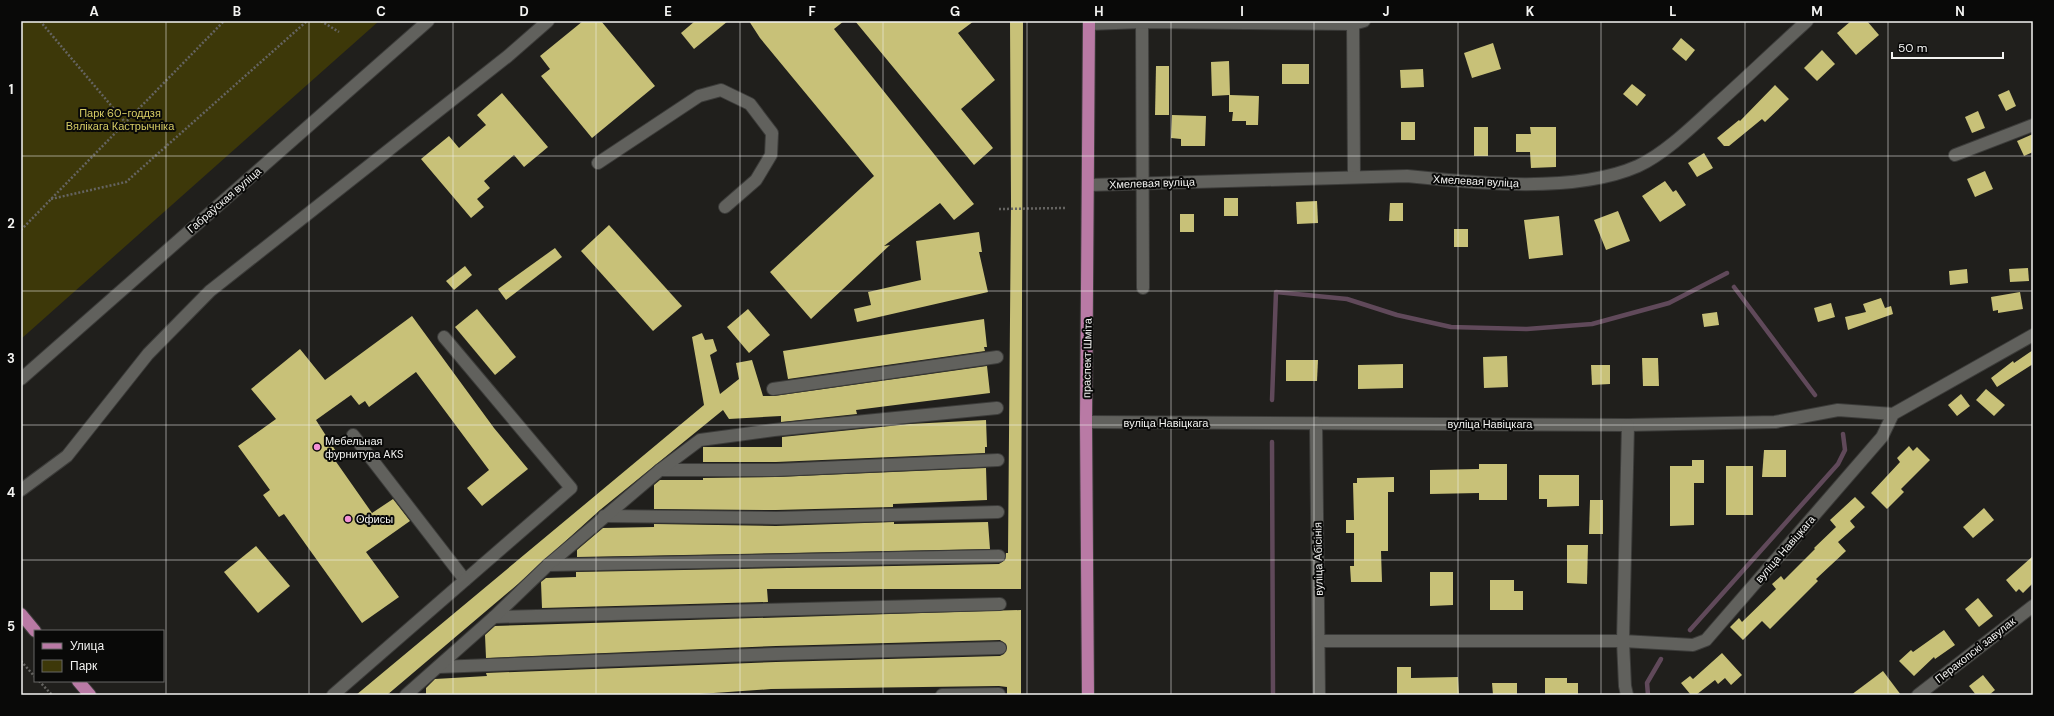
<svg xmlns="http://www.w3.org/2000/svg" width="2054" height="716" font-family="'DM Sans',sans-serif">
<style>
.green{fill:#3d3809}
.lines{fill:none;stroke-linecap:round;stroke-linejoin:round}
.stream{stroke:#60495a;stroke-width:4.5}
.building{fill:#c8c178}
.minor-casing{stroke:#3c3c3a;stroke-width:14}
.major-casing{stroke:#3c3c3a;stroke-width:14}
.path{stroke:#656461;stroke-width:2.5;stroke-dasharray:2 2;stroke-linecap:butt}
.minor{stroke:#61615d;stroke-width:12}
.major{stroke:#b97aa5;stroke-width:12}
.grid{fill:none;stroke:#f3f3f1;stroke-width:1;stroke-opacity:0.55}
.poi-dot{fill:#f391d6;stroke:#090908;stroke-width:1.5}
.labels{text-anchor:middle;stroke-width:4;stroke-linejoin:round;paint-order:stroke}
.park-label{font-size:11px;fill:#d6cc65;stroke:#090908}
.street-label{font-size:11px;fill:#f3f3f1;stroke:#090908}
.poi-label{font-size:11px;fill:#f3f3f1;stroke:#090908;text-anchor:start}
.neatline{fill:none;stroke:#f3f3f1;stroke-width:1.5}
.grid-label{font-size:13px;text-anchor:middle;font-weight:bold;fill:#f3f3f1}
</style>
<rect width="100%" height="100%" fill="#201f1c"/>
<!-- green -->
<path class="green" d="M21,21h358l-358,318z"/>
<g class="lines">
<!-- stream -->
<g class="stream">
<path d="M1734,287l81,108"/>
<path d="M1272,400l4,-108 71,7 50,16 54,12 76,2 65,-5 77,-21 58,-30"/>
<path d="M1272,442l1,253"/>
<path d="M1690,630l148,-166 7,-14 -2,-16"/>
<path d="M1648,695l-1,-12 14,-24"/>
</g>
</g>
<!-- building -->
<g class="building">
<path d="M583,21h18l54,65 -63,52 -51,-62 9,-7 -10,-13z"/>
<path d="M695,21h33l-34,28 -13,-16z"/>
<path d="M749,21h95l-10,8 140,175 -20,16 -14,-17 -56,43 6,-1 -79,74 -41,-47 104,-96 -114,-138z"/>
<path d="M855,21h119l-16,12 37,47 -34,29 32,39 -19,17z"/>
<path d="M1010,21h13l-2,568h-254l1,13 -226,6 -1,-26 5,-4 30,-1v-5l423,-8 6,-4 1,-7h2l3,-350z"/>
<path d="M1851,21h16l12,14 -23,20 -19,-22z"/>
<path d="M1681,38l14,12 -9,11 -14,-12z"/>
<path d="M1493,43l8,26 -29,9 -8,-25z"/>
<path d="M1822,50l13,14 -18,17 -13,-13z"/>
<path d="M1229,61l1,34 29,1 -1,29h-12v-4h-14l1,-9h-4v-17l-17,1 -1,-34z"/>
<rect x="1282" y="64" width="27" height="20"/>
<path d="M1156,66h13v49h-14z"/>
<path d="M1423,69l1,18 -23,1 -1,-18z"/>
<path d="M1632,84l14,11 -9,11 -14,-12z"/>
<path d="M1775,85l14,14 -24,23 -3,-3 -33,27h-5l-7,-8 22,-18 1,1z"/>
<path d="M2009,90l7,16 -10,5 -8,-16z"/>
<path d="M502,93l46,54 -24,20 -10,-12 -30,26 6,7 -13,11 7,8 -13,11 -50,-59 28,-23 10,12 27,-23 -9,-10z"/>
<path d="M1978,111l7,17 -13,5 -7,-16z"/>
<path d="M1172,115l34,1 -1,30h-24v-7l-10,-1z"/>
<rect x="1401" y="122" width="14" height="18"/>
<rect x="1474" y="127" width="14" height="29"/>
<path d="M1530,127h26v40l-25,1 -1,-16h-14v-18h15z"/>
<path d="M2033,134v18l-9,4 -7,-15z"/>
<path d="M1704,153l9,15 -16,9 -9,-14z"/>
<path d="M1985,171l8,18 -18,8 -8,-18z"/>
<path d="M1665,181l8,11 3,-2 10,15 -26,17 -18,-26z"/>
<rect x="1224" y="198" width="14" height="18"/>
<path d="M1317,201l1,22 -21,1 -1,-22z"/>
<path d="M1390,203h13v18h-14z"/>
<path d="M1618,211l12,30 -24,9 -12,-30z"/>
<rect x="1180" y="214" width="14" height="18"/>
<path d="M1559,216l4,39 -34,4 -5,-39z"/>
<path d="M609,225l73,81 -29,25 -72,-80z"/>
<rect x="1454" y="229" width="14" height="18"/>
<path d="M979,232l3,20h-3l9,40 -131,30 -3,-13 17,-4 -3,-13 53,-12 -5,-39z"/>
<path d="M555,248l7,9 -56,43 -8,-11z"/>
<path d="M465,266l7,9 -18,15 -8,-9z"/>
<path d="M2028,268l1,13 -19,1 -1,-13z"/>
<path d="M1967,269l1,14 -18,2 -1,-14z"/>
<path d="M2020,292l3,17 -25,4v-3l-5,1 -2,-14z"/>
<path d="M1881,298l4,10 6,-2 2,8 -45,16 -3,-13 21,-5 -3,-8z"/>
<path d="M1831,303l4,14 -17,5 -4,-14z"/>
<path d="M477,309l39,48 -21,18 -40,-48z"/>
<path d="M748,309l22,26 -21,18 -22,-26z"/>
<path d="M1717,312l2,13 -15,2 -2,-13z"/>
<path d="M412,316l82,112 34,41 -46,37 -15,-18 22,-18 -73,-98 -47,35 -4,-6 -6,4 -8,-10 -35,25 21,33 -5,3 40,57 21,-14 17,22 -44,31 33,45 -37,26 -78,-109 -5,3 -16,-22 7,-5 -32,-44 38,-27 -25,-30 49,-40 25,31z"/>
<path d="M984,319l3,28h-3l1,4 -197,28 -5,-28z"/>
<path d="M702,333l3,7 8,-1 4,12 -7,4 10,39 19,-15 -3,-16 16,-3 11,36h11l213,-30 3,27 -134,17 1,4 -76,8v-6l-52,3 -6,-9 -123,100 -82,74 -131,111h-31l348,-290 -12,-68z"/>
<path d="M2033,350v14l-36,23 -6,-9 22,-17 1,2z"/>
<path d="M1507,356l1,31 -24,1 -1,-31z"/>
<path d="M1642,358h16l1,28h-16z"/>
<path d="M1286,360h32l-1,21h-31z"/>
<path d="M1403,364v24l-45,1v-24z"/>
<path d="M1591,365h19v19l-18,1z"/>
<path d="M1986,389l19,16 -11,11 -18,-16z"/>
<path d="M1961,394l9,12 -13,10 -9,-11z"/>
<path d="M986,420l1,27h-2v6l-209,9h-73v-15h79v-10l128,-13z"/>
<path d="M1909,446l4,5 4,-4 13,13 -29,29 3,3 -17,17 -16,-16 29,-31 -3,-4z"/>
<path d="M1764,450h22v27h-24z"/>
<path d="M1692,460h12v23h-10v42l-24,1v-60h22z"/>
<path d="M1479,464h28v36h-28v-7l-49,1v-24l49,-1z"/>
<rect x="1726" y="466" width="27" height="49"/>
<path d="M986,468l1,32 -94,4v3l-117,3 -122,-1v-24l6,-5h43v-2l73,-1z"/>
<path d="M1539,475h40v31l-32,1v-8h-8z"/>
<path d="M1394,477v15h-6v59h-7l1,31h-31l-1,-16h4v-33h-8v-13h8l-1,-37h4v-5z"/>
<path d="M1855,497l10,10 -15,14 5,6 -17,15 8,9 -30,28 2,2 -48,48 -8,-8 -19,19 -13,-13 9,-9 3,4 34,-33 -4,-5 9,-8 3,4 31,-31 -1,-1 22,-21 -6,-7z"/>
<path d="M1590,500h13v34h-14z"/>
<path d="M1984,508l10,12 -21,18 -10,-11z"/>
<path d="M894,522v2l94,-2 2,27 -413,8v-7l26,-22 51,-1v-3l122,2z"/>
<path d="M1567,545h21l-1,39 -20,-1z"/>
<path d="M256,546l34,40 -32,27 -34,-41z"/>
<path d="M2033,556v27l-10,10 -4,-4 -3,3 -10,-12z"/>
<path d="M1430,572h23v33l-23,1z"/>
<path d="M1490,580h24v11h9v19h-33z"/>
<path d="M1978,598l15,18 -14,11 -14,-18z"/>
<path d="M1021,610v85h-14v-8l-8,-1 -228,3 -86,6h-259v-7l9,-9 52,-3 -1,-3 290,-11 224,-6 4,-2 3,-6 -1,-4 -6,-4 -224,6 -290,12 -1,-23 10,-9z"/>
<path d="M1944,630l11,15 -20,14 -1,-2 -20,19 -15,-15 12,-11 2,2z"/>
<path d="M1722,653l20,22 -11,10 -6,-7 -7,6 -3,-4 -19,15h-5l-10,-12 9,-7 3,3z"/>
<path d="M1397,667h14v11l47,-1 1,18h-62z"/>
<path d="M1883,671l18,24h-50z"/>
<path d="M1983,675l12,15 -6,5h-13l-7,-9z"/>
<path d="M1545,678h22v5h11v12h-33z"/>
<path d="M1492,683h25v12h-24z"/>
</g>
<g class="lines">
<defs>
<g id="minor">
<path d="M1142,21l1,267"/>
<path d="M1353,21l1,156"/>
<path d="M1089,24l53,-2 211,2 11,-3"/>
<path d="M1955,155l78,-30"/>
<path d="M598,163l101,-67 22,-6 29,14 22,29 -1,22 -15,25 -31,27"/>
<path d="M1089,185l318,-9c67,7 168,18 231,-10 28,-13 57,-42 80,-63 30,-27 59,-55 89,-82"/>
<path d="M21,379l407,-358"/>
<path d="M773,389l224,-32"/>
<path d="M1086,422l542,3 147,-3 63,-12 55,4"/>
<path d="M1316,423l3,272"/>
<path d="M353,435l112,145"/>
<path d="M660,470h116l222,-10"/>
<path d="M21,490l46,-34 81,-102 62,-63 298,-235 40,-35"/>
<path d="M604,516l172,2 222,-6"/>
<path d="M548,565l451,-9"/>
<path d="M494,617l506,-13"/>
<path d="M1319,641h304l70,4 13,-5 176,-203 11,-23 140,-79"/>
<path d="M438,667l338,-13 224,-6"/>
<path d="M333,695l238,-207 -127,-151"/>
<path d="M406,695l88,-78 54,-52 112,-95 40,-30 74,-10 223,-22"/>
<path d="M942,695l57,-1"/>
<path d="M1627,695l-2,-9 -2,-45 5,-216"/>
<path d="M1918,695l115,-89"/>
</g>
<g id="major">
<path d="M21,614l14,17"/>
<path d="M78,681l12,14"/>
<path d="M1088,695l-2,-273 3,-401"/>
</g>
</defs>
<!-- minor casing -->
<use href="#minor" class="minor-casing"/>
<!-- major casing -->
<use href="#major" class="major-casing"/>
<!-- path -->
<g class="path">
<path d="M40,21l85,101"/>
<path d="M321,21l18,11"/>
<path d="M51,199l75,-17 181,-161"/>
<path d="M999,209l66,-1"/>
<path d="M21,230l203,-209"/>
<path d="M21,661l14,16"/>
<path d="M39,681l13,14"/>
</g>
<!-- minor -->
<use href="#minor" class="minor"/>
<!-- major -->
<use href="#major" class="major"/>
</g>
<!-- grid -->
<path class="grid" d="M166,21v674M309,21v674M453,21v674M596,21v674M740,21v674M883,21v674M1027,21v674M1171,21v674M1314,21v674M1458,21v674M1601,21v674M1745,21v674M1888,21v674M21,156h2012M21,291h2012M21,425h2012M21,560h2012"/>
<!-- markers -->
<g class="poi-dot">
<circle cx="317" cy="447" r="4"/>
<circle cx="348" cy="519" r="4"/>
</g>
<g class="labels">
<!-- park labels -->
<g class="park-label">
<text x="120" y="117">Парк 60-годдзя<tspan x="120" dy="13">Вялікага Кастрычніка</tspan></text>
</g>
<!-- street labels -->
<g class="street-label">
<text transform="translate(1476 181) rotate(3)" y="4">Хмелевая вуліца</text>
<text transform="translate(1152 183) rotate(-2)" y="4">Хмелевая вуліца</text>
<text transform="translate(224 200) rotate(-41)" y="4">Габраўская вуліца</text>
<text transform="translate(1087 358) rotate(-89)" y="4">праспект Шміта</text>
<text x="1166" y="427">вуліца Навіцкага</text>
<text x="1490" y="428">вуліца Навіцкага</text>
<text transform="translate(1785 549) rotate(-49)" y="4">вуліца Навіцкага</text>
<text transform="translate(1318 559) rotate(-91)" y="4">вуліца Абісінія</text>
<text transform="translate(1975 650) rotate(-38)" y="4">Перакопскі завулак</text>
</g>
<!-- poi labels -->
<g class="poi-label">
<text x="325" y="445">Мебельная<tspan x="325" dy="13">фурнитура AKS</tspan></text>
<text x="356" y="523">Офисы</text>
</g>
</g>
<!-- border -->
<rect width="2054" height="716" fill="none" stroke="#090908" stroke-width="44"/>
<!-- legend -->
<rect x="34" y="630" width="130" height="52" fill="#090908" stroke="#676765"/>
<rect x="42" y="643" width="20" height="6" fill="#b97aa5" stroke="#676765"/>
<text x="70" y="650" font-size="12" fill="#f3f3f1">Улица</text>
<rect x="42" y="660" width="20" height="12" fill="#3d3809" stroke="#676765"/>
<text x="70" y="670" font-size="12" fill="#f3f3f1">Парк</text>
<!-- scale -->
<path d="M1892 52v6h111v-6" fill="none" stroke="#f3f3f1" stroke-width="2"/>
<text x="1898" y="52" font-size="12" fill="#f3f3f1" stroke="#090908" stroke-width="3" paint-order="stroke">50 m</text>
<rect x="22" y="22" width="2010" height="672" class="neatline"/>
<g class="grid-label">
<text x="94" y="16">A</text>
<text x="237" y="16">B</text>
<text x="381" y="16">C</text>
<text x="524" y="16">D</text>
<text x="668" y="16">E</text>
<text x="812" y="16">F</text>
<text x="955" y="16">G</text>
<text x="1099" y="16">H</text>
<text x="1242" y="16">I</text>
<text x="1386" y="16">J</text>
<text x="1530" y="16">K</text>
<text x="1673" y="16">L</text>
<text x="1817" y="16">M</text>
<text x="1960" y="16">N</text>
<text x="11" y="94">1</text>
<text x="11" y="228">2</text>
<text x="11" y="363">3</text>
<text x="11" y="497">4</text>
<text x="11" y="631">5</text>
</g>
</svg>
